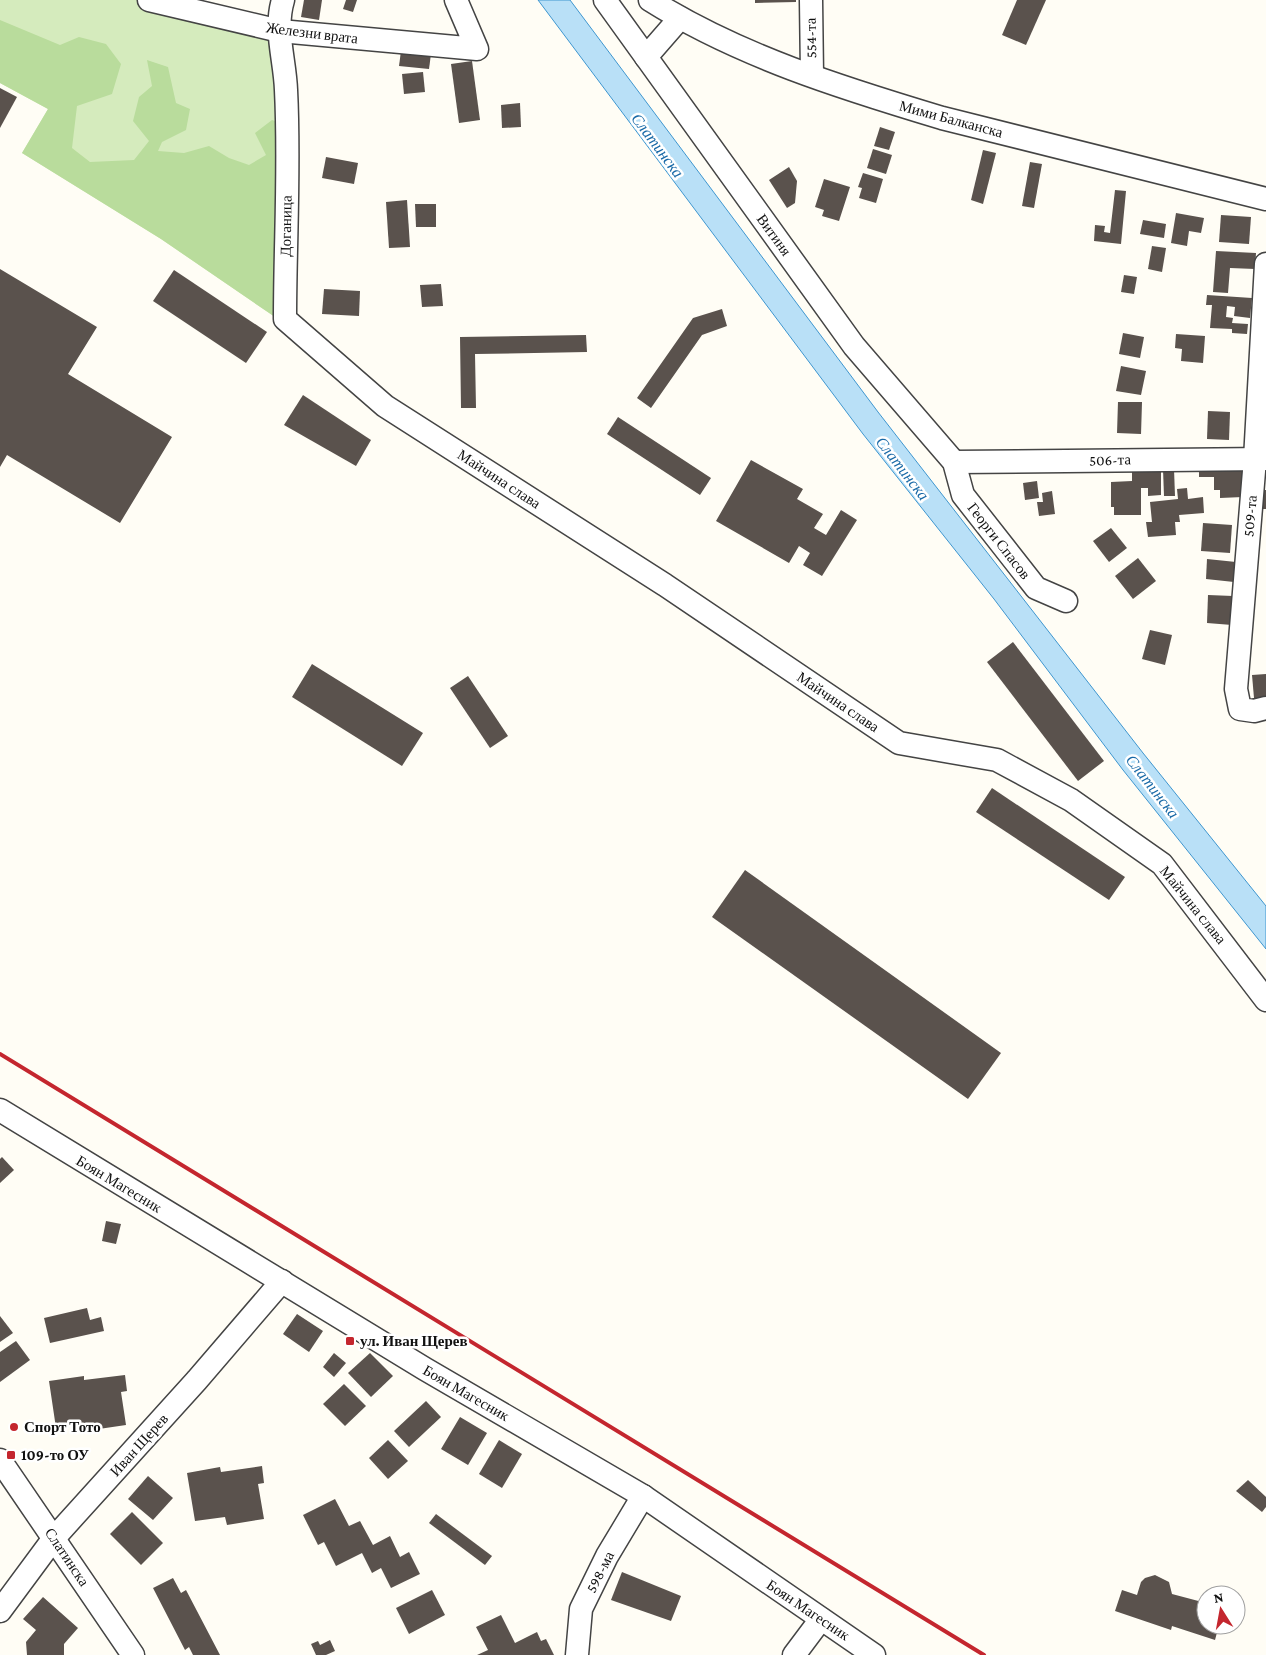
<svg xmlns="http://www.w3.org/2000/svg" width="1266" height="1655" font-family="'Crimson Pro',serif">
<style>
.green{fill:#d5ebbd}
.forest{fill:#b9dc9c}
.water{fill:#b9e0f7;stroke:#3f96cf}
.building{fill:#5a524d}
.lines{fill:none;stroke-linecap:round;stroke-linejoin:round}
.minor-casing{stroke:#444;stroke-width:25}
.minor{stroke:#fff;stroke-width:22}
.rail{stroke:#c4262e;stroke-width:4}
.poi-dot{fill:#c4262e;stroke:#fff;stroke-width:2}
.labels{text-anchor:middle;stroke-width:5;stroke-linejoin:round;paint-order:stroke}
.street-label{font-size:15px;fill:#111;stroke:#fff}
.poi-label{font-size:15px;font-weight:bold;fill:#111;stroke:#fff;text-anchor:start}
.water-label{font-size:16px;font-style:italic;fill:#1768a6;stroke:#fff}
</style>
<rect width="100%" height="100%" fill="#fffdf5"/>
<!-- green -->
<path class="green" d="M0,0h149l131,31 -5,286 -114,-78 -139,-86 26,-44 -48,-26z"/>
<!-- forest -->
<path class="forest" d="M0,20l60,25 19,-8 27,7 15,20 -9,30 -35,12 -5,42 18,14 44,-2 15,-19 -16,-20 6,-24 13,-11 -5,-26 21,7 8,36 14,6 -4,21 -24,12 -4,9 26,2 25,-7 20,12 20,7 17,-10 -11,-22 17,-13 9,3 -6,194 -114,-78 -139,-86 26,-44 -48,-26z"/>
<!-- water -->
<path class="water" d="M538,0h32l308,412 265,341 123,153v43l-143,-179 -129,-171 -131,-165z"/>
<!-- building -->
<g class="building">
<path d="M304,0h18l-3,20 -18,-3z"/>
<path d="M346,0h11l-4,12 -10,-3z"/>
<path d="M755,0h41v2l-41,1z"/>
<path d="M1017,0h29l-20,45 -24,-10z"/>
<path d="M401,51l30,3 -2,15 -30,-3z"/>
<path d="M472,61l8,59 -21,3 -8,-59z"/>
<path d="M423,72l2,20 -21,2 -2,-20z"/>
<path d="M0,88l17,9 -17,31z"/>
<path d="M520,103l1,24 -19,1 -1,-23z"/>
<path d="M880,127l15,5 -6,18 -15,-4z"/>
<path d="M873,149l19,6 -6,19 -19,-6z"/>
<path d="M983,150l13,3 -13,51 -12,-4z"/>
<path d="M326,157l32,6 -4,21 -32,-6z"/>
<path d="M1030,162l12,2 -8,44 -12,-2z"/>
<path d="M789,167l8,14 -2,22 -8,5 -18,-28z"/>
<path d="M863,173l20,6 -7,24 -17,-5 3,-10 -4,-1z"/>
<path d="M824,179l26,8 -11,34 -17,-5 2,-6 -9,-3z"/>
<path d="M1115,190l11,1 -5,53 -27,-3 1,-16 10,1 -1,6 6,1z"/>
<path d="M407,200l3,47 -21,1 -3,-46z"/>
<path d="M415,204h21v23h-20z"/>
<path d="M1176,213l28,5 -3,15 -12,-2 -2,15 -16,-3z"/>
<path d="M1221,215l30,2 -2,27 -30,-2z"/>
<path d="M1143,220l23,4 -2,14 -24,-4z"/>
<path d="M1152,246l14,2 -4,24 -14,-3z"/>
<path d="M1216,251l40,2 -1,16 -25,-1 -2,25 -15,-1z"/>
<path d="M0,269l97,58 -29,47 104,63 -52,86 -113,-68 -7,12z"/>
<path d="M174,270l93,62 -21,31 -93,-62z"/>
<path d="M1124,275l13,2 -3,17 -13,-2z"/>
<path d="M441,284l2,22 -21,1 -2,-22z"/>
<path d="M324,289l36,2 -1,25 -37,-2z"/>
<path d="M1207,295l45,3 -2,20 -16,-2 1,-9 -8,-1 -1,11 7,1 -1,5 16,1 -1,10 -15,-1v-4l-22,-1 2,-23h-6z"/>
<path d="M722,309l5,17 -25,9 -51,73 -14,-10 56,-80z"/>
<path d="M1123,333l21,4 -4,21 -21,-4z"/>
<path d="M1176,334l29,2 -2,27 -22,-2 1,-12 -7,-1z"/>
<path d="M586,335l1,17 -112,2 1,54h-15l-1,-71z"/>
<path d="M1121,366l25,5 -5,24 -25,-4z"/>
<path d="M303,395l68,45 -15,26 -72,-41z"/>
<path d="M1118,402h24l-1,32 -24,-1z"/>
<path d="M1208,411l22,1 -1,28 -22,-1z"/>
<path d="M618,417l93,61 -11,17 -93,-61z"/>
<path d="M751,460l52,29 -6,10 26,15 -9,14 12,7 15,-25 16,10 -35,56 -19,-11 7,-12 -11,-7 -10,17 -73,-42z"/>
<path d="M1199,468h43l1,29 -23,1v-8h-6v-13h-15z"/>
<path d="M1161,469v26l-13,1v-8h-7v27h-27v-8h-3v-25l21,-1v-11z"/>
<path d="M1163,469h11l1,27h-11z"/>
<path d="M1037,481l2,17 -14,2 -2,-17z"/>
<path d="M1187,488l1,11 15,-2 1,16 -25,2 1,7h-5l1,13 -28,2 -2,-15h6l-2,-20 28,-3 -1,-10z"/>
<rect x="1263" y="490" width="3" height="19"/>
<path d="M1052,491l3,23 -16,2 -2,-14h6l-1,-9z"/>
<path d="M1203,523l29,2 -2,28 -29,-2z"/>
<path d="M1111,528l16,20 -18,14 -16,-21z"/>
<path d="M1138,558l18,23 -23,18 -18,-23z"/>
<path d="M1207,559l29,3 -2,20 -28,-3z"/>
<path d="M1208,595l25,1 -1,29 -25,-2z"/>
<path d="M1150,630l22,5 -7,30 -23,-6z"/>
<path d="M1013,642l91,119 -26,20 -91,-119z"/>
<path d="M312,664l111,69 -21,33 -110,-69z"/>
<path d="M1266,674v24h-12l-2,-23z"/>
<path d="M468,676l40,60 -18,12 -40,-60z"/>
<path d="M992,788l133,89 -16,23 -133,-88z"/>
<path d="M745,870l256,183 -33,46 -256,-182z"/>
<path d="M2,1157l12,13 -14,13v-24z"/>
<path d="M106,1221l15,3 -5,20 -14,-3z"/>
<path d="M87,1308l3,12 11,-3 3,14 -54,12 -6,-25z"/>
<path d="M297,1314l26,17 -14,21 -26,-18z"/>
<path d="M0,1316l13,17 -13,9z"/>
<path d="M16,1341l14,19 -30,22v-30z"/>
<path d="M334,1353l12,10 -12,14 -11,-10z"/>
<path d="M370,1353l23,23 -22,21 -23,-24z"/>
<path d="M125,1375l2,16 -6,1 5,33 -34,5 -1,-7 -35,5 -7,-47 35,-5v4z"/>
<path d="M344,1384l22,22 -21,20 -22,-22z"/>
<path d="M426,1401l15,16 -32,30 -15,-16z"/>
<path d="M460,1417l27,16 -19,32 -27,-16z"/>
<path d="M388,1440l20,21 -20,18 -19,-21z"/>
<path d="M499,1440l23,14 -20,34 -23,-14z"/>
<path d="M262,1466l2,17 -6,1 6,35 -37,6 -2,-8 -30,4 -8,-48 33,-6 1,5z"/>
<path d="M148,1476l25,22 -20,22 -25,-21z"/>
<path d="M1248,1480l18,17v10l-4,5 -26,-21z"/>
<path d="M335,1499l14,27 11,-5 13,24 17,-9 10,21 9,-5 11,22 -29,14 -10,-20 -9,5 -10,-20 -26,13 -12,-24 -6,3 -15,-30z"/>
<path d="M132,1512l31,31 -22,22 -31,-31z"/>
<path d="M436,1514l56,42 -7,9 -56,-42z"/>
<path d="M622,1572l59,24 -10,25 -60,-21z"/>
<path d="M1155,1575l14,7 3,12 34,9v22h13l-4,15 -43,-14 -1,4 -56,-19 7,-21 15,5 4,-13 4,-4z"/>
<path d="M173,1578l8,15 5,-3 34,65h-27l-4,-8 -4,3 -32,-62z"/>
<path d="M432,1590l13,25 -36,19 -13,-26z"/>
<path d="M43,1597l35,31 -14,16v11h-37l-1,-13 10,-12 -13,-11z"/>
<path d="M501,1615l14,28 22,-11 4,9 5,-2 8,16h-77l11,-5 -12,-23z"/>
<path d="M330,1640l5,11 -9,4h-10l-5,-11 7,-3 2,4z"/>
</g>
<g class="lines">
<defs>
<g id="minor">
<path d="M149,0l131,31 197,18 -21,-49"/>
<path d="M283,0c-9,30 2,60 3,90 4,76 -1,153 -1,229l100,87 280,179 234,158 98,17 74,40 91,64 104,136"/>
<path d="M605,0l249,346 100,116 9,33 73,93 30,13"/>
<path d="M650,0c89,56 192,88 292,118l324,81"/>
<path d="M811,0l1,75"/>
<path d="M646,57l34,-39"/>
<path d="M1266,264l-11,195 -19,230 4,20 14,2 12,-3"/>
<path d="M954,462l312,-3"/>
<path d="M0,1110l425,259 218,127 231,159"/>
<path d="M0,1460l133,195"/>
<path d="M0,1611l54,-73 143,-158 85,-99"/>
<path d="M577,1655l4,-46 26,-53 36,-60"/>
<path d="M794,1655l27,-36"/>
</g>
</defs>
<!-- minor casing -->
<use href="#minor" class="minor-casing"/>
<!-- minor -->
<use href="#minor" class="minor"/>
<!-- rail -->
<path class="rail" d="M0,1054l984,601"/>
</g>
<!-- markers -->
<g class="poi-dot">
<rect x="345" y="1336" width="10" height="10" rx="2.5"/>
<circle cx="14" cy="1427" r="5"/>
<rect x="6" y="1450" width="10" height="10" rx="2.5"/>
</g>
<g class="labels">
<!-- street labels -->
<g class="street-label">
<text transform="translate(312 33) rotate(7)" y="5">Железни врата</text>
<text transform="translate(811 38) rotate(-91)" y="5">554-та</text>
<text transform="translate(951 119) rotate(15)" y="5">Мими Балканска</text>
<text transform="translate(286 226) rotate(-89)" y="5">Доганица</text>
<text transform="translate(774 235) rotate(54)" y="5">Витиня</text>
<text transform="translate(1110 460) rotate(-2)" y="5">506-та</text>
<text transform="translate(499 479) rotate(33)" y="5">Майчина слава</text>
<text transform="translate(1250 516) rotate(-85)" y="5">509-та</text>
<text transform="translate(999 541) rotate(52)" y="5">Георги Спасов</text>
<text transform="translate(838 702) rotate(34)" y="5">Майчина слава</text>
<text transform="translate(1193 905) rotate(51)" y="5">Майчина слава</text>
<text transform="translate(119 1184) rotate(31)" y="5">Боян Магесник</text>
<text transform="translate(466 1393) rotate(30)" y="5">Боян Магесник</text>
<text transform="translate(139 1445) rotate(-48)" y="5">Иван Щерев</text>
<text transform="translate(67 1557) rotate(56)" y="5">Слатинска</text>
<text transform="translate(600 1572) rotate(-63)" y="5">598-ма</text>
<text transform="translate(808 1610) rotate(34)" y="5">Боян Магесник</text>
</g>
<!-- poi labels -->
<g class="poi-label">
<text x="360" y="1346">ул. Иван Щерев</text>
<text x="24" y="1432">Спорт Тото</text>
<text x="21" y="1460">109-то ОУ</text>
</g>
<!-- water labels -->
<g class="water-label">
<text transform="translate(658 145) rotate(53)" y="6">Слатинска</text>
<text transform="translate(903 468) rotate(52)" y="6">Слатинска</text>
<text transform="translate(1153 786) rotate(52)" y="6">Слатинска</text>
</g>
</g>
<!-- north arrow -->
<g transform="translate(1221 1610) rotate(349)"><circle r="24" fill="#ffffff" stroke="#a0a0a0"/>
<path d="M0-4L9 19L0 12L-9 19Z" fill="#c4262e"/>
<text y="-8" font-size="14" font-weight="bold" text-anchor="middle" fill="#111111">N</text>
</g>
</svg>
